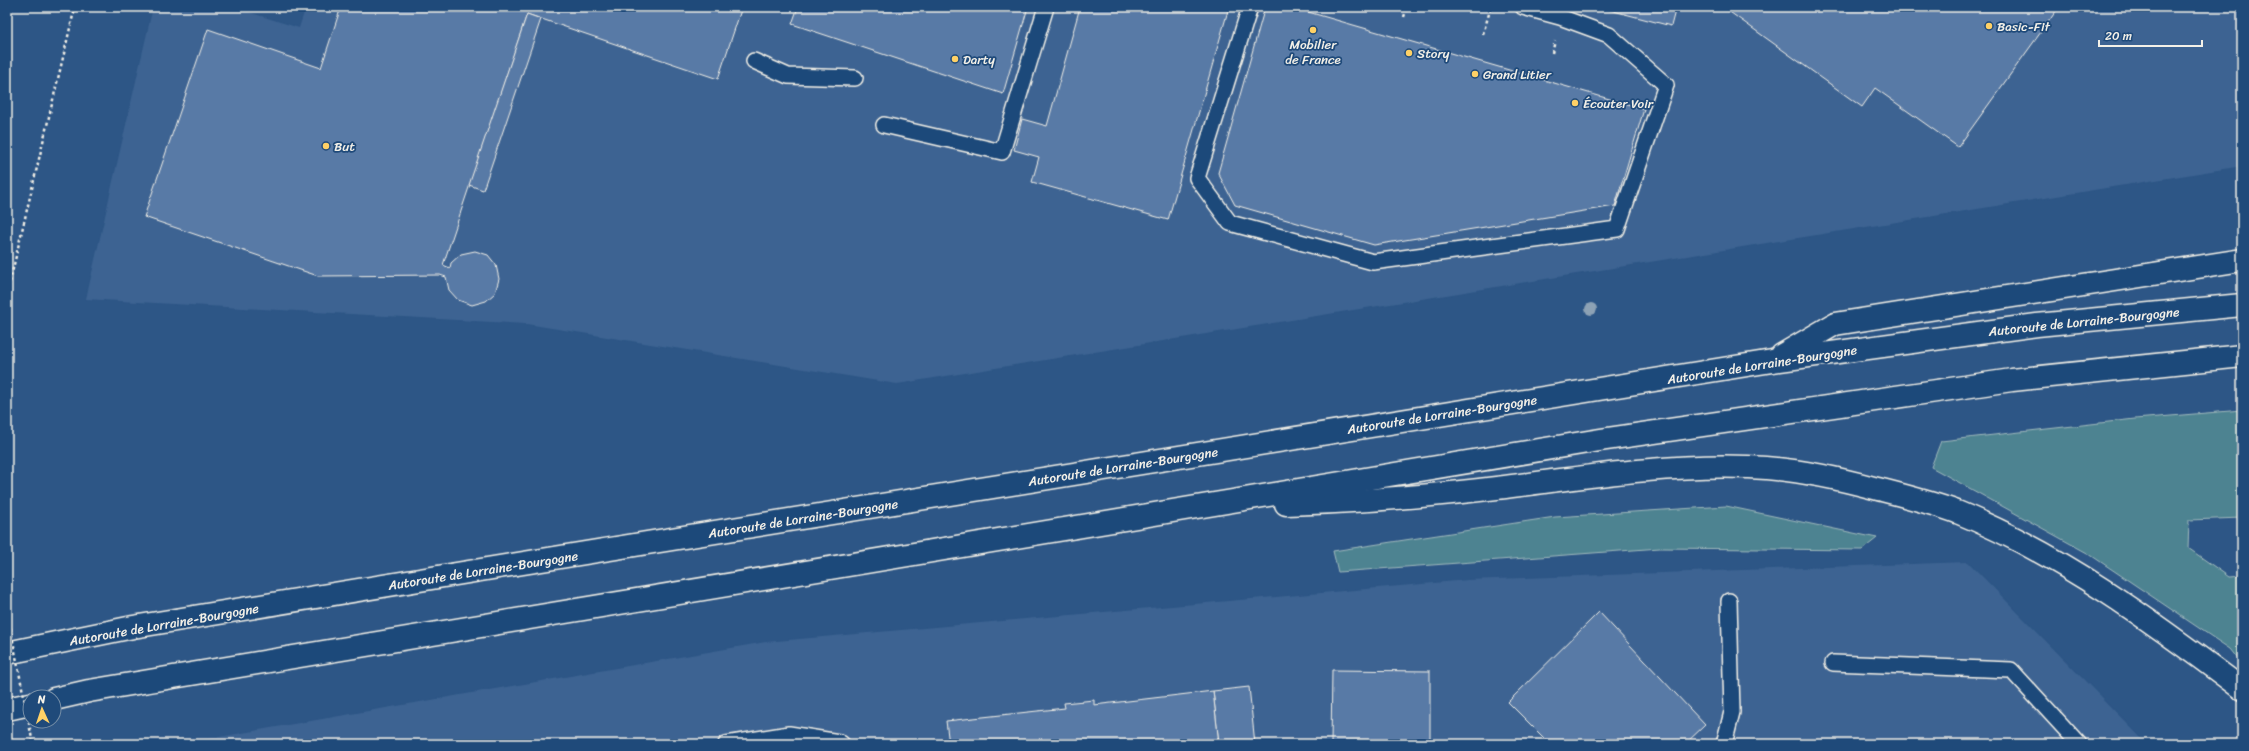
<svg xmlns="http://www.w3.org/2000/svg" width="2249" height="751" font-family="Sriracha,sans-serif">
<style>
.built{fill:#3e6492}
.green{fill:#4e8391;stroke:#a1babc}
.building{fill:#597aa6;stroke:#f4f1e8}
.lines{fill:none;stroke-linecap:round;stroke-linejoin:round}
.lane-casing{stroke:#f4f1e8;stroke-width:18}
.highway-casing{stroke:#f4f1e8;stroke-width:25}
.path{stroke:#f4f1e8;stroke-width:2.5;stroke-dasharray:3 3;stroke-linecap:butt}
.lane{stroke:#1f4a7a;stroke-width:15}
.highway{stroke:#1f4a7a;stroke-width:22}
.path-bridge{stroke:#f4f1e8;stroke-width:2.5;stroke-dasharray:3 3;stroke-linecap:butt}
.tree{fill:#8da2b5}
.poi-dot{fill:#ffd166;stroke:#1f4a7a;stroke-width:1.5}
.labels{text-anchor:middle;stroke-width:3.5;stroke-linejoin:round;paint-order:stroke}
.poi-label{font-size:13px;fill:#f4f1e8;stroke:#1f4a7a;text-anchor:start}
.street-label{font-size:13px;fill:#f4f1e8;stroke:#1f4a7a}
</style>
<rect width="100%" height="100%" fill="#2d5686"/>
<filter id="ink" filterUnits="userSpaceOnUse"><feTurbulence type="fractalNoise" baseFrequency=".025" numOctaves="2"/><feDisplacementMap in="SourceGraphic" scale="8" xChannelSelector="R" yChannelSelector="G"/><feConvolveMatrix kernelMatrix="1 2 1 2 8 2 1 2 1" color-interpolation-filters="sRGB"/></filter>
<g filter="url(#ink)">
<!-- built -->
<g class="built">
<path d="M153,7h79l67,21 7,-21h1936v159l-1345,218 -370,-60 -441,-25z"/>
<path d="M1968,562l179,182h-1968l587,-102 702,-62z"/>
</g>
<!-- green -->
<g class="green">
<path d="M2242,410v108l-53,2 -1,28 41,29 13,-1v88l-12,-15 -141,-95 -158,-87 10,-26 194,-22z"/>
<path d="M1726,506l151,32 -15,12 -202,-2 -322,24 -5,-21 222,-34z"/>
</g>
<!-- building -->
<g class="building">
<path d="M341,7h401l-24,72 -191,-65 -84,251 7,3 1,-5 10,-9 14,-3 13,4 8,10 3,14 -4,14 -9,8 -14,4 -14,-5 -9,-10 -3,-13 -6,-2 -122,1 -174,-59 64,-188 113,39z"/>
<path d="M798,7h230l-25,87 -211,-70z"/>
<path d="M1080,7h149l-61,213 -136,-38 7,-25 -25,-7 8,-31 25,7z"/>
<path d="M1265,7h26l353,102 -29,97 -241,39 -139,-40 -17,-32z"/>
<path d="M1598,7h78l-5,19z"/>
<path d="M1729,7h330l-101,140 -83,-59 -13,19 -135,-97z"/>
<path d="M527,14l14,5 -58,171 -14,-5z"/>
<path d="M1599,612l106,113 -20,19h-135l-42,-42z"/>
<path d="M1332,670l98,1v73h-99z"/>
<path d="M1249,687l6,57h-36l-6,-53z"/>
<path d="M1213,691l6,53h-270l-3,-23 119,-13 -1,-5 30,-3v5z"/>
</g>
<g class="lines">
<defs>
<g id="lane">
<path d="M1250,7l-53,171 33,45 143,39 244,-33 49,-144 -57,-50 -49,-18 -37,-10"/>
<path d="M754,61l34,15 67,2"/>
<path d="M884,125l118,27 44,-145"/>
<path d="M1833,663l178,7 68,74"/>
<path d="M726,744l63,-10 50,8 3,2"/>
<path d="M1724,744l8,-32 -3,-111"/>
</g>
<g id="highway">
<path d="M1782,355l53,-31 407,-64"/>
<path d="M1286,504c73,-2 146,-8 219,-17 80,-10 161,-23 243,-20 43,1 85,10 126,21 27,7 56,14 83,24 104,42 196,110 285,177"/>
<path d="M7,653l126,-26 378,-62 1261,-204 265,-36 205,-20"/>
<path d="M54,699l35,-8 1511,-251 412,-60 230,-24"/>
<path d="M7,709l23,-5"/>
</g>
</defs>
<!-- lane casing -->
<use href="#lane" class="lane-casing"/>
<!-- highway casing -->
<use href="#highway" class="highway-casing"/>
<!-- path -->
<g class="path">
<path d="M1404,17l3,-10"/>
<path d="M1483,34l8,-27"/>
<path d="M1552,53l3,-12"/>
<path d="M7,294l68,-287"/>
</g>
<!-- lane -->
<use href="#lane" class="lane"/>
<!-- highway -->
<use href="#highway" class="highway"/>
<!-- path-bridge -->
<path class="path-bridge" d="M7,610l26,134"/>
</g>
<!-- trees -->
<circle class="tree" cx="1591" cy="309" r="6"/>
</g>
<!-- markers -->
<g class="poi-dot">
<circle cx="1989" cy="26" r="4"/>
<circle cx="1313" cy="30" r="4"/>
<circle cx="1409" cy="53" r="4"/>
<circle cx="955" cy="59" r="4"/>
<circle cx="1475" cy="74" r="4"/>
<circle cx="1575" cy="103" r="4"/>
<circle cx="326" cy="146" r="4"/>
</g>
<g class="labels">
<!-- poi labels -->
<g class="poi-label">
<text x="1997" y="31">Basic-Fit</text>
<text x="1313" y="49" text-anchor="middle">Mobilier<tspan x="1313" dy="15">de France</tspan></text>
<text x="1417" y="58">Story</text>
<text x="963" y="64">Darty</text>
<text x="1483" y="79">Grand Litier</text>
<text x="1583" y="108">Écouter Voir</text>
<text x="334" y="151">But</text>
</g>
<!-- street labels -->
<g class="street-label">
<text transform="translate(2084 321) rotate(-6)" y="5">Autoroute de Lorraine-Bourgogne</text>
<text transform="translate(1762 364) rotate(-9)" y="5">Autoroute de Lorraine-Bourgogne</text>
<text transform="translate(1442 414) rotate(-9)" y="5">Autoroute de Lorraine-Bourgogne</text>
<text transform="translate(1123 466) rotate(-9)" y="5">Autoroute de Lorraine-Bourgogne</text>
<text transform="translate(803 518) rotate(-9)" y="5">Autoroute de Lorraine-Bourgogne</text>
<text transform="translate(483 570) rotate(-9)" y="5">Autoroute de Lorraine-Bourgogne</text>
<text transform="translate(164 624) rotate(-10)" y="5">Autoroute de Lorraine-Bourgogne</text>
</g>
</g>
<!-- margin -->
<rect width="2249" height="751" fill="none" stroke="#1f4a7a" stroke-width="24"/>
<rect x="12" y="12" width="2225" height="727" fill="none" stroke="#f4f1e8" stroke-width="1.5" filter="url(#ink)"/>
<!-- north arrow -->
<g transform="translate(42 709) rotate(357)"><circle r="19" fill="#1f4a7a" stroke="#748da6"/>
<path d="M0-3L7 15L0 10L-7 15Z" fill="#ffd166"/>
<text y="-6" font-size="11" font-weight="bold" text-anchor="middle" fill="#f4f1e8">N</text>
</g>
<!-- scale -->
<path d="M2099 40v6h103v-6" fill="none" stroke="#f4f1e8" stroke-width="2"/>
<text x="2105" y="40" font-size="12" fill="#f4f1e8" stroke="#1f4a7a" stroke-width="3" paint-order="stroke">20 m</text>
</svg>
